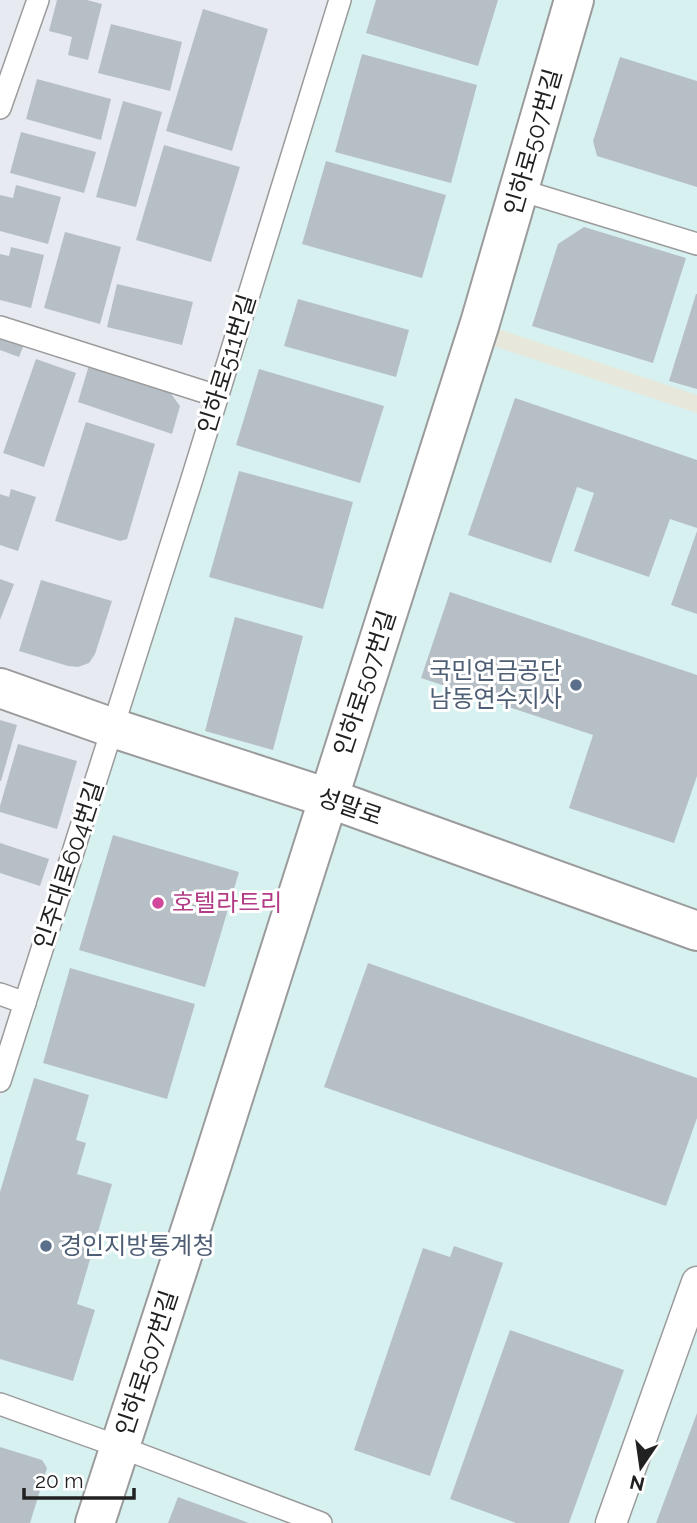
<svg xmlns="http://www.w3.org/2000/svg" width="697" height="1523" font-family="Raleway,'Noto Sans KR',sans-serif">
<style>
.commercial{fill:#d7f1f1}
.plaza{fill:#e7e7dc}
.building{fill:#b7bfc6}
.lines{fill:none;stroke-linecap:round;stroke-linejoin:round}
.service-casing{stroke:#9b9b9b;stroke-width:24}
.pedestrian-casing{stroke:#9b9b9b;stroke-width:33}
.minor-casing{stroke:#9b9b9b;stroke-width:42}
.tertiary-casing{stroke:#9b9b9b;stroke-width:42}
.service{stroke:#fff;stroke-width:21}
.pedestrian{stroke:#fff;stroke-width:30}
.minor{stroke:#fff;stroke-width:38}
.tertiary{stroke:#fff;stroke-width:38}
.service-dot{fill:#5c6f8a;stroke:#fff;stroke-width:2.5}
.hotel-dot{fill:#d1479c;stroke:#fff;stroke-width:2.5}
.labels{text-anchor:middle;stroke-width:6;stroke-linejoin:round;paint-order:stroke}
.street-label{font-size:24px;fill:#212121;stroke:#fff}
.service-label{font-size:24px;fill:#4e5e75;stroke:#fff;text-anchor:end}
.hotel-label{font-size:24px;fill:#b23c85;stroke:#fff;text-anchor:start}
</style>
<rect width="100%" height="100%" fill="#e7ebf1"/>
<!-- commercial -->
<path class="commercial" d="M340,0h357v1523h-697v-425z"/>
<!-- plaza -->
<path class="plaza" d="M480,323l217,72v18l-222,-73z"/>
<!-- building -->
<g class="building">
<path d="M57,0h30l15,4 -14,56 -20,-5 4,-18 -23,-6z"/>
<path d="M376,0h122l-20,66 -112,-33z"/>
<path d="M203,9l65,20 -36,122 -66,-20z"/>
<path d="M111,24l71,18 -12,49 -72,-18z"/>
<path d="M362,54l115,31 -26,98 -116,-31z"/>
<path d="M620,57l77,24v106l-100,-31 -4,-15z"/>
<path d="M37,79l74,20 -10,41 -75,-21z"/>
<path d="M123,101l39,11 -26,95 -40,-10z"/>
<path d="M21,132l75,20 -12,41 -74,-20z"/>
<path d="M164,145l76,22 -29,95 -75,-22z"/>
<path d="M326,161l120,34 -24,83 -120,-34z"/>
<path d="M16,185l45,12 -13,47 -48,-13v-36l13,3z"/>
<path d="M584,227l102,31 -33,105 -121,-37 26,-82z"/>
<path d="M65,232l56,15 -21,77 -56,-16z"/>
<path d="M11,247l33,8 -13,53 -31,-8v-46l9,2z"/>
<path d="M117,284l76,18 -11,43 -75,-18z"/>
<path d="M696,294h1v95l-28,-8z"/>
<path d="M298,299l111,31 -13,47 -112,-31z"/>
<path d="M0,333l25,9 -6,15 -19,-7z"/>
<path d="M36,359l40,14 -32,94 -41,-14z"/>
<path d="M89,365l80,26 11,15 -8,28 -94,-32z"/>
<path d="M259,369l125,37 -24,77 -124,-38z"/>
<path d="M515,398l182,62v68l-27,-9 -21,58 -75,-26 20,-58 -17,-6 -26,76 -83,-28z"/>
<path d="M86,422l69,22 -28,95 -7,2 -65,-20z"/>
<path d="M239,471l114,31 -30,107 -114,-32z"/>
<path d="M11,489l25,8 -18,54 -18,-6v-51l9,3z"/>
<path d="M697,531v83l-26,-9z"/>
<path d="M0,579l14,5 -14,36z"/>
<path d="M41,580l71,21 -17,53 -6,9 -11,4 -10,-1 -49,-15z"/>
<path d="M450,592l247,83v101l-23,67 -105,-35 24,-73 -172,-57z"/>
<path d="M235,617l68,19 -30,114 -68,-19z"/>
<path d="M0,720l17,5 -16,56h-1z"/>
<path d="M18,744l59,17 -20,68 -57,-17v-6z"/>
<path d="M113,835l126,37 -34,115 -126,-37z"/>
<path d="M0,843l49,16 -9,27 -40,-13z"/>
<path d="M368,963l329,115v40l-31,88 -342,-119z"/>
<path d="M70,968l125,36 -28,95 -124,-36z"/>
<path d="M34,1078l55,17 -13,45 10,3 -9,31 35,10 -35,120 18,6 -22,71 -73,-22v-167z"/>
<path d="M454,1246l49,17 -73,213 -76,-26 69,-202 27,9z"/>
<path d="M510,1330l114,40 -55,153h-53l-66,-24z"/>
<path d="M697,1413v110h-41z"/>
<path d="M0,1447l42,13 5,8 -17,55h-30z"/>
<path d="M178,1497l71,26h-81z"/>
</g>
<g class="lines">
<defs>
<g id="service">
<path d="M0,108l38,-108"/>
<path d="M520,190l177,54"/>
<path d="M0,327l217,69"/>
<path d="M0,994l25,9"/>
<path d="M0,1081l191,-599 149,-482"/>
<path d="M0,1404l120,43 201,76"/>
</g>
<path id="pedestrian" d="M611,1523l86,-241"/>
<path id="minor" d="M95,1523l117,-359 268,-841 94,-323"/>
<path id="tertiary" d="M0,688l113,40 215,70 369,133"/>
</defs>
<!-- service casing -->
<use href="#service" class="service-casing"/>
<!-- pedestrian casing -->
<use href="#pedestrian" class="pedestrian-casing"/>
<!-- minor casing -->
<use href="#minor" class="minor-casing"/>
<!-- tertiary casing -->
<use href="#tertiary" class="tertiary-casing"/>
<!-- service -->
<use href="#service" class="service"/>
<!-- pedestrian -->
<use href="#pedestrian" class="pedestrian"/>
<!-- minor -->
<use href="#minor" class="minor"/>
<!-- tertiary -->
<use href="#tertiary" class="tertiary"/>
</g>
<!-- markers -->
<g class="service-dot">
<circle cx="576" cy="685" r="7"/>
<circle cx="46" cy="1246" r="7"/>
</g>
<circle class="hotel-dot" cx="158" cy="903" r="7"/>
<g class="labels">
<!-- street labels -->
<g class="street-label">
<text transform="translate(533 142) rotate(-74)" y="8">인하로507번길</text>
<text transform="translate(227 364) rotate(-73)" y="8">인하로511번길</text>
<text transform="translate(365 683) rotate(-72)" y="8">인하로507번길</text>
<text transform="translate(350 807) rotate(19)" y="8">성말로</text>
<text transform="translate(69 865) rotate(-72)" y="8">인주대로604번길</text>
<text transform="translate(147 1363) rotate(-72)" y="8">인하로507번길</text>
</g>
<!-- service labels -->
<g class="service-label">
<text x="562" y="679">국민연금공단<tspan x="562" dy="28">남동연수지사</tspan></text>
<text x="60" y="1254" text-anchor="start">경인지방통계청</text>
</g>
<!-- hotel labels -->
<g class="hotel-label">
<text x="172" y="911">호텔라트리</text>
</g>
</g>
<!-- north arrow -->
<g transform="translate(641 1467) rotate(193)" stroke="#ffffff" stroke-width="5" paint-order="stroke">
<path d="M0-5L12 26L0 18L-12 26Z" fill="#212121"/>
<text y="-10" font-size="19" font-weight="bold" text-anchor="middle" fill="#212121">N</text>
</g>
<!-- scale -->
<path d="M24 1488v10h110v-10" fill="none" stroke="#212121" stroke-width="3.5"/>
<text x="35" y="1488" font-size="21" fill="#212121" stroke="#ffffff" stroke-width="5" paint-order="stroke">20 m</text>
</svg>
